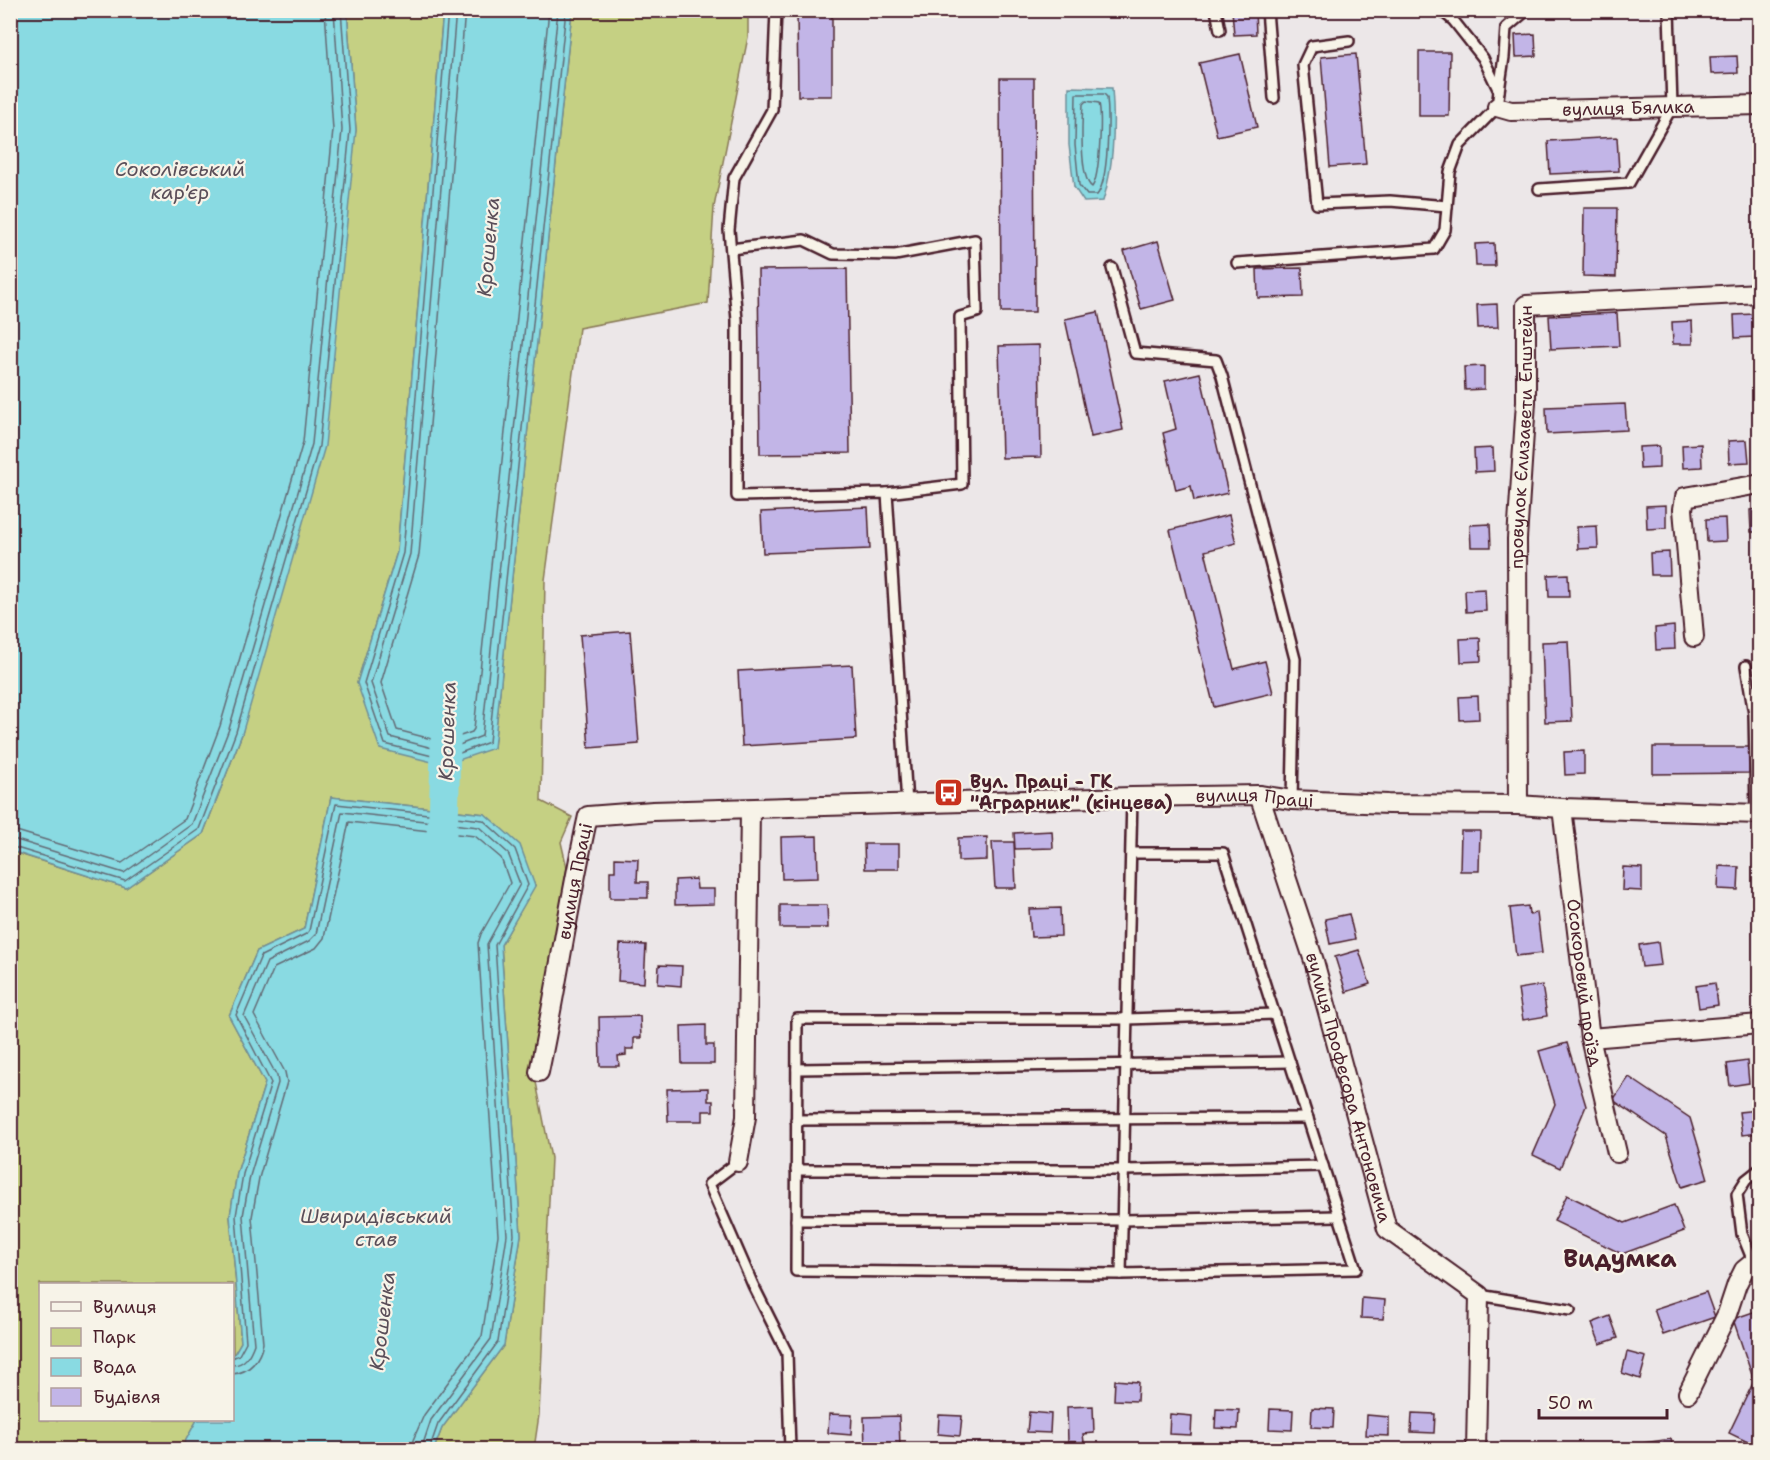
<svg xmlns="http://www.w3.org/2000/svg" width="1770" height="1460" font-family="'Shantell Sans',sans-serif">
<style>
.green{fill:#c5d083;stroke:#887857;stroke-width:1.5}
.water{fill:#89dae2;stroke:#708f99;stroke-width:1.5}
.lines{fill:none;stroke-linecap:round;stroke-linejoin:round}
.shore{stroke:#636a74;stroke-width:1.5}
.river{stroke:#89dae2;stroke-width:30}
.building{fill:#c2b5e7;stroke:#4a1f2b;stroke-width:1.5}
.lane-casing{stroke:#4a1f2b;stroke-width:14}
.street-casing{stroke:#4a1f2b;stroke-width:22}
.lane{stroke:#f7f3e8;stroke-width:9}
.street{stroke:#f7f3e8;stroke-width:18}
.labels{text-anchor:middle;stroke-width:4.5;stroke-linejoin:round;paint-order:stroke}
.street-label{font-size:18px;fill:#4a1f2b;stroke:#f7f3e8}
.poi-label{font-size:18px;font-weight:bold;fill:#4a1f2b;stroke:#f7f3e8;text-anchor:start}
.water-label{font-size:20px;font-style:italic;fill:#5a4e59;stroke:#f7f3e8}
.district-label{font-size:24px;font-weight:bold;fill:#4a1f2b;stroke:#f7f3e8}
</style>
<rect width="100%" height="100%" fill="#ece7e8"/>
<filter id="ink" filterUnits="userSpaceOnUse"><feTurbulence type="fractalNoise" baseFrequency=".0167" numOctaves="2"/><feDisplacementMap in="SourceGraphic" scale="12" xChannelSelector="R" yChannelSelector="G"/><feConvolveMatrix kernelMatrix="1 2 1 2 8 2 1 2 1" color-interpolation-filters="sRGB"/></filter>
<g filter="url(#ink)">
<!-- green -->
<path class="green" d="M347,11h96l-46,541 -40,131 137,64 78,-736h176v26l-34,170 -6,96 -129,25 -34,252 -4,221 31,16 -11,25 6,26 -15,85 1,17 -19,102 17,86 -12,257 -5,34h-100l8,-21 62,-83 17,-110 -20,-290 34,-60 -50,-71 -154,-17 -27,132 -47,22 -28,65 36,67 -28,90 -7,43 11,126 -8,14 -1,-72h-192v136h157l-16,29h-170l-1,-598 116,37 77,-54 39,-100 114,-604z"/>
<!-- water -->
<g class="water">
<path d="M11,10l336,1 9,119 -31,316 -83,288 -39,100 -77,54 -115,-37z"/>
<path d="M443,11h129l-78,737 -50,17 -64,-16 -23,-66 40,-131z"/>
<path d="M1069,87l43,1c3,38 2,77 -9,113l-19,1 -10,-15 -5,-42z"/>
<path d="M331,797l154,17 35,31 15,41 -34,59 20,290 -17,110 -62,83 -8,21h-253l16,-29h35l1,-64 8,-14 -11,-126 7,-43 28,-90 -36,-67 28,-65 47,-22z"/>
</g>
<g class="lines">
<!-- shore -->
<g class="shore">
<path d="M448,10l-45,543 -39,130 21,61 59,15 45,-17 77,-732"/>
<path d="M456,10l-46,544 -39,129 19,54 54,14 38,-15 76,-726"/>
<path d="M465,10l-46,545 -38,128 16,47 46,12 29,-10 2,-3 75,-719"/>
<path d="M1076,94h28l3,3c2,20 2,83 -10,98h-10l-8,-10 -4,-40z"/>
<path d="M1086,101l13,2c3,13 1,74 -7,84 -13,-9 -10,-67 -9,-83z"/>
<path d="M10,829l112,34 63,-44 35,-93 83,-284 30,-312 -8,-120"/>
<path d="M10,838l114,35 68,-49 37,-95 83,-285 30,-314 -8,-120"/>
<path d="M10,846l115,35 74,-52 37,-97 83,-286 31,-316 -9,-120"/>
<path d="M232,1358l7,-3 7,-13 -10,-126 7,-42 28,-91 -35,-68 25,-59 45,-22 3,-3 27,-127 147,16 32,29 13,36 -33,60 19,290 -16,107 -60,82 -9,26"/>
<path d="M232,1365c13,0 18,-10 22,-21l-11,-128 7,-40 28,-93 -1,-7 -33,-60 23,-54 42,-21 7,-7 26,-122 137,15 29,26 12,31 -33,60 20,291 -16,104 -60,81 -10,30"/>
<path d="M232,1374c18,-1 28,-15 31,-31l-11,-126 7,-39 28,-96 -2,-10 -31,-57 20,-47 42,-20 8,-10 25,-116 126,14 26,22 9,25 -29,51 -3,9 20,292 -16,101 -58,79 -11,25 -1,10"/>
</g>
<!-- river -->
<path class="river" d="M440,848l4,-39 2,-84"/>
</g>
<!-- building -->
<g class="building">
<path d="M797,10h35v86h-34z"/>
<path d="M1232,10h23l1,24 -22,1z"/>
<path d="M1572,10h65v3l-65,1z"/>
<path d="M1535,34l1,22 -20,1 -1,-22z"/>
<path d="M1419,52h31l-1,64h-30z"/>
<path d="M1240,54l17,73 -40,9 -18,-73z"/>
<path d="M1356,54l10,110 -36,3 -9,-110z"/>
<path d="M1737,56l1,17 -27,1 -1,-17z"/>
<path d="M1000,78h34l1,234h-34z"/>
<path d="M1617,137l2,34 -69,3 -2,-33z"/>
<path d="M1584,208h33l-1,69 -33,-1z"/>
<path d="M1158,241l17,59 -34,9 -17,-58z"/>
<path d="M1494,243l1,23h-19l-1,-22z"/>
<path d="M1302,268l1,29 -45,1 -1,-29z"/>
<path d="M847,269l3,184 -90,1 -2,-184z"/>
<path d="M1497,304l1,23 -20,1 -1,-23z"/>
<path d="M1098,312l25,118 -32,7 -26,-118z"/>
<path d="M1617,313l2,33 -68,3 -2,-33z"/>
<path d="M1754,314v23l-19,1 -1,-23z"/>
<path d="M1692,321l1,23h-20l-1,-22z"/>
<path d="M1039,345l2,112 -39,1 -3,-112z"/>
<path d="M1484,366v23l-19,1 -1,-23z"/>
<path d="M1200,373l28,120 -34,8 -3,-15 -15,4 -13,-57 13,-4 -11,-48z"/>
<path d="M1625,404l2,26 -80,4 -1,-27z"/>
<path d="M1747,440l2,22 -20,1 -1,-22z"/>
<path d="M1701,444l1,23 -19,1 -1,-23z"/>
<path d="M1659,446v22l-19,1 -1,-22z"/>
<path d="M1493,448l1,23 -19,1 -1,-23z"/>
<path d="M1666,505v23l-19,1 -1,-23z"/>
<path d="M868,507l2,42 -107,4 -2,-41z"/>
<path d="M1760,509v23h-9l-1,-22z"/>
<path d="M1229,515l7,28 -31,8 29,118 31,-8 8,32 -59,14 -44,-177z"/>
<path d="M1725,518l1,23 -19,1 -1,-23z"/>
<path d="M1490,524l1,23h-20l-1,-22z"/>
<path d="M1597,526l1,22 -20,1 -1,-22z"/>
<path d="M1669,552l1,23h-19l-1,-22z"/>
<path d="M1568,574l1,23h-20l-1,-22z"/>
<path d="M1485,589l1,22 -20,1 -1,-22z"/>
<path d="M1674,626l1,23 -19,1 -1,-22z"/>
<path d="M630,631l9,113 -50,4 -9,-113z"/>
<path d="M1480,638l1,23 -20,1 -1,-23z"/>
<path d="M1568,641l4,80 -27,1 -3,-80z"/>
<path d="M852,665l4,74 -114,7 -4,-75z"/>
<path d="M1478,696l1,23 -19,1 -1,-23z"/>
<path d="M1653,747h96v26l-96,1z"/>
<path d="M1584,751v23l-19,1 -1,-23z"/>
<path d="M1052,831l1,17 -38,1 -1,-16z"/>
<path d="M1461,831h19l-1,40h-19z"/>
<path d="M817,836l1,42 -36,1 -1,-42z"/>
<path d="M987,837v23l-29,1v-23z"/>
<path d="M992,842h22l2,46h-21z"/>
<path d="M864,844h35v25h-34z"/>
<path d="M615,858l23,1 -1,23h11v16h-38v-27h5z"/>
<path d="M1719,866l20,1 -1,23 -20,-1z"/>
<path d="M1623,867l19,1v23l-20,-1z"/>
<path d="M696,879l1,10h17v15l-39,1v-25z"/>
<path d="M780,905h47l1,23h-48z"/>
<path d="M1528,906l1,8 8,-1 5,40 -26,3 -6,-48z"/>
<path d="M1060,908l1,28 -30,1 -2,-28z"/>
<path d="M1349,914l6,25 -25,5 -5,-25z"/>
<path d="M1658,942l3,23 -19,2 -3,-22z"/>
<path d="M620,944l26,1 -2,38 -26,-2z"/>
<path d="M1359,950l11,34 -24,8 -11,-35z"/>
<path d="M659,965l23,1 -1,20 -23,-2z"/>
<path d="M1715,983l3,22 -19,3 -3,-22z"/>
<path d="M1542,985l5,31 -24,4 -5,-31z"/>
<path d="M640,1016l1,22h-7v11h-8v6l-8,1 1,10h-19l-1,-49z"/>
<path d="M706,1025v20h8v19h-32l-1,-38z"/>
<path d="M1567,1043l19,63 -26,62 -27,-13 22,-51 -16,-53z"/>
<path d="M1747,1061l2,22 -19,3 -3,-22z"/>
<path d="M1629,1077l61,41 18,61 -26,8 -16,-51 -53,-36z"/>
<path d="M708,1088v13h5v10h-10v10h-35l-1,-32z"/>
<path d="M1758,1110l2,23 -18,2 -3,-23z"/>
<path d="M1567,1195l58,28 49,-18 10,26 -62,23 -68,-33z"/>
<path d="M1706,1292l9,25 -52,18 -9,-26z"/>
<path d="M1362,1298l23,2 -2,19 -22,-1z"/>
<path d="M1759,1310l1,123 -6,12 -25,-12 25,-52 -21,-62z"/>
<path d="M1610,1316l8,22 -18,6 -8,-21z"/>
<path d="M1627,1352l19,5 -6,22 -18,-6z"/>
<path d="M1115,1380l23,2 -1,19 -23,-1z"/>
<path d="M1093,1406l1,27 -11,1 1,8h-16l-1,-35z"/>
<path d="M1312,1408l22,1 -1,19 -22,-1z"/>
<path d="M1216,1409l23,1 -1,19 -23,-1z"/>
<path d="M1270,1409l23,1 -1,20 -23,-1z"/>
<path d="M1029,1412l22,2 -1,19 -23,-1z"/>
<path d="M1412,1413l23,1 -1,19 -23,-1z"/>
<path d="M829,1414l23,1 -1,20 -23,-2z"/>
<path d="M1170,1414l22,2 -1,19 -22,-1z"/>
<path d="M939,1415l23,1 -2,20 -22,-2z"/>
<path d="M1367,1415l22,2v19l-23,-1z"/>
<path d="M899,1416l1,31 -35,1 -1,-31z"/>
<path d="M1671,1439l2,11h-28l-1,-7z"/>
</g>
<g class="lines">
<defs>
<g id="lane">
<path d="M776,10l-4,100 -38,68 -5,52 8,90v176l150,-3 20,311"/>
<path d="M1216,10l4,20"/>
<path d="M1267,10l7,88"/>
<path d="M1349,41l-37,5 -9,19 14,139 73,-3 57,5"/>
<path d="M1499,91l5,-34 2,-29 21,-18"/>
<path d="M1539,189l90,-6 43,-76 -3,-97"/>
<path d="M731,249l73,-9 29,14 62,1 80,-15 2,72 -17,5 2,167 -75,9"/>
<path d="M1237,263l197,-14 11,-19 5,-58 10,-27 37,-38 2,-16 -16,-33 -30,-38 -12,-10"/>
<path d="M1112,268l23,85 81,7 6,16 73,283 -3,141"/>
<path d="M1746,666l8,48 2,100"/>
<path d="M1131,853h92l133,416 -235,5c4,-159 7,-318 11,-477"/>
<path d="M797,1069l493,-7"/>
<path d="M796,1120l512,-2"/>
<path d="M738,1162l-29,22 44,101 34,68 3,97"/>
<path d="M796,1170h327l200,-4"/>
<path d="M796,1220h326l217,-4"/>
<path d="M1753,1261l-11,-27 -5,-40 9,-14 14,-11"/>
<path d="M1121,1274l-325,-3 1,-252h330l148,-5"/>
<path d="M1479,1295l91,15"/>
</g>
<g id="street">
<path id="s1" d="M1497,107l14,4 249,-6"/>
<path d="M1694,637l-11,-128 2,-12 75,-13"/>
<path id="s2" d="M1259,795l55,166 73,268 92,66 -3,155"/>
<path id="s3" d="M1518,805l-1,-266 9,-137v-97l234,-12"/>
<path id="s4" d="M1562,808l28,230 27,115"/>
<path d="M1590,1038l170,-14"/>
<path id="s5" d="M539,1072c18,-85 30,-171 49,-256l65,-5 479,-14 127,-2 33,5 96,4 130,1 44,3 198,6"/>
<path d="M738,1162l8,-45 4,-308"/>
<path d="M1688,1393l39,-79 10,-30 7,-14 16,-13"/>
</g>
</defs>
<!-- lane casing -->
<use href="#lane" class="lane-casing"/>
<!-- street casing -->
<use href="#street" class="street-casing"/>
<!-- lane -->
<use href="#lane" class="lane"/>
<!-- street -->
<use href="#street" class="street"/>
</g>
</g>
<!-- icons -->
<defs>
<symbol id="bus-square" viewBox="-11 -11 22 22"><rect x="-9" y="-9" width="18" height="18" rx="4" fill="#c8321e" stroke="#f7f3e8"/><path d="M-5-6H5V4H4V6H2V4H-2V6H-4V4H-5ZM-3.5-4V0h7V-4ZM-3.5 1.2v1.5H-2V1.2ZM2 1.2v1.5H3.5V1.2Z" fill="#fff"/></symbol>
</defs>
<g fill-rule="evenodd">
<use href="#bus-square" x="932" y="776" width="33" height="33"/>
</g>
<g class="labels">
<!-- street labels -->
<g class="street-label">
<text dy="6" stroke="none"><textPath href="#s1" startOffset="132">вулиця Бялика</textPath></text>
<text dy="6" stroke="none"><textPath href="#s3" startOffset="368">провулок Єлизавети Епштейн</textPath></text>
<text dy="6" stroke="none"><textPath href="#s5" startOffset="928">вулиця Праці</textPath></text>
<text dy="6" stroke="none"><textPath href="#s5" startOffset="194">вулиця Праці</textPath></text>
<text dy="6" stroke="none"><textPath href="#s4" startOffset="176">Осокоровий проїзд</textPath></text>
<text dy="6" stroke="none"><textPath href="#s2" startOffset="306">вулиця Професора Антоновича</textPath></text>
</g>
<!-- poi labels -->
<g class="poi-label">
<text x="970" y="788">Вул. Праці - ГК<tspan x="970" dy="21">"Аграрник" (кінцева)</tspan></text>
</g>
<!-- water labels -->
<g class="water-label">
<text x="180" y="176">Соколівський<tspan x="180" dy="23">кар'єр</tspan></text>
<text transform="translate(488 247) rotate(-85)" y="7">Крошенка</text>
<text transform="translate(447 731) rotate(-88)" y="7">Крошенка</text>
<text x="376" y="1223">Швиридівський<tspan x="376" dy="23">став</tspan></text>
<text transform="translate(382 1321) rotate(-83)" y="7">Крошенка</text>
</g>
<!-- district labels -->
<g class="district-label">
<text x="1620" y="1267">Видумка</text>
</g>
</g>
<!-- margin -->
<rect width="1770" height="1460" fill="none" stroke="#f7f3e8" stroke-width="36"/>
<rect x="18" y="18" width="1734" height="1424" fill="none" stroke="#4a1f2b" stroke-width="2" filter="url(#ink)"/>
<!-- legend -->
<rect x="39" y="1283" width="195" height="138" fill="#f7f3e8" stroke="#b29e9c" stroke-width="1.5"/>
<rect x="51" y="1302" width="30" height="9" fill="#f7f3e8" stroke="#b29e9c" stroke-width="1.5"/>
<text x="93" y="1313" font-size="18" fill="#4a1f2b">Вулиця</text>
<rect x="51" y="1328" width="30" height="18" fill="#c5d083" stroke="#b29e9c" stroke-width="1.5"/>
<text x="93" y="1343" font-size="18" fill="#4a1f2b">Парк</text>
<rect x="51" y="1358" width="30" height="18" fill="#89dae2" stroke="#b29e9c" stroke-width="1.5"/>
<text x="93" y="1373" font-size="18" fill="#4a1f2b">Вода</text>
<rect x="51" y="1388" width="30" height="18" fill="#c2b5e7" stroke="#b29e9c" stroke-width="1.5"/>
<text x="93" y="1403" font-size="18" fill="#4a1f2b">Будівля</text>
<!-- scale -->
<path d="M1539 1409v9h128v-9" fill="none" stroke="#4a1f2b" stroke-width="3"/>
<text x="1548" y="1409" font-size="18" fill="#4a1f2b" stroke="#f7f3e8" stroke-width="4.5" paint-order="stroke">50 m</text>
</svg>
